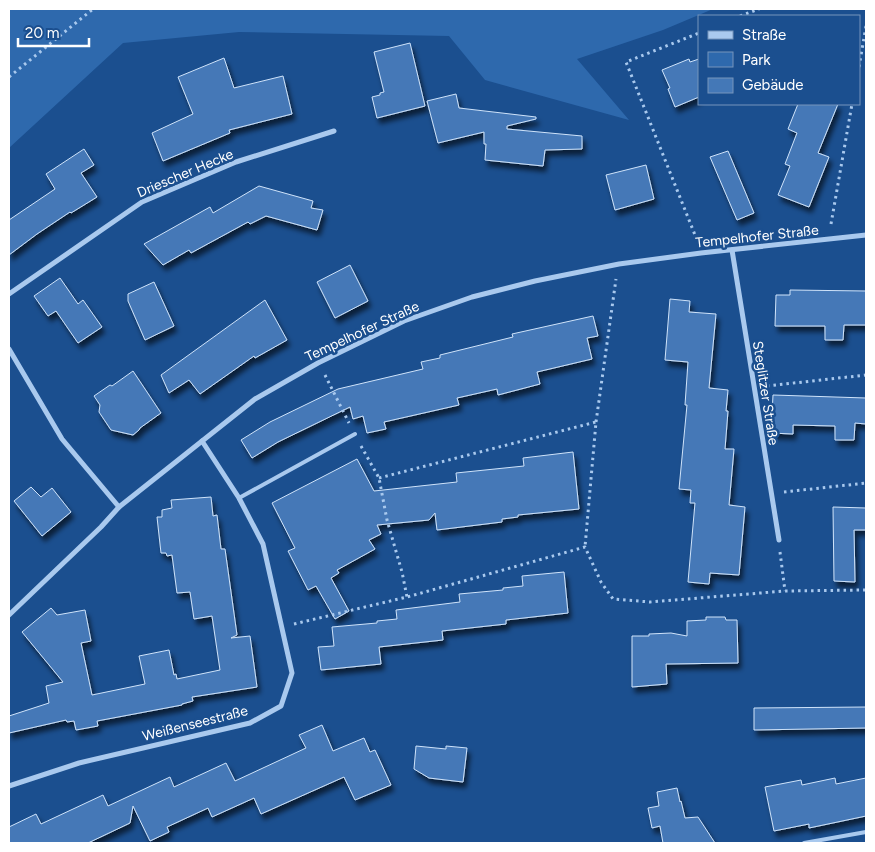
<svg xmlns="http://www.w3.org/2000/svg" width="875" height="852" font-family="Figtree,sans-serif">
<style>
.green{fill:#2e69ad}
.building{fill:#4478b7;stroke:#cfe3fa;filter:url(#shadow)}
.lines{fill:none;stroke-linecap:round;stroke-linejoin:round}
.path{stroke:#a9c9ee;stroke-width:3;stroke-dasharray:2.5 4;stroke-linecap:butt}
.lane{stroke:#a9c9ee;stroke-width:4}
.street{stroke:#a9c9ee;stroke-width:5}
.labels{text-anchor:middle;stroke-width:5;stroke-linejoin:round;paint-order:stroke}
.street-label{font-size:14px;fill:#fff;stroke:#1b4f8f}
</style>
<defs>
<filter id="shadow"><feDropShadow dx="3" dy="5.5" stdDeviation="2.5" flood-color="#0009"/></filter>
</defs>
<rect width="100%" height="100%" fill="#1b4f8f"/>
<!-- green -->
<path class="green" d="M9,9h704l-50,21 -86,29 52,61 -144,-40 -36,-44 -210,-4 -116,11 -114,105z"/>
<!-- building -->
<g class="building">
<path d="M410,43l15,63 -48,12 -5,-21 8,-2v-2l4,-1 -10,-40z"/>
<path d="M224,58l10,30 49,-12 9,38 -63,16 1,3 -67,28 -11,-28 41,-19 -15,-37z"/>
<path d="M689,59l1,3 9,-3v38l-24,10 -7,-18 2,-1 -8,-18z"/>
<path d="M456,94l3,14 77,9v2l-29,7v3l75,7v13l-37,1 -2,16 -58,-6 1,-16h-2v-12l-46,11 -11,-42z"/>
<path d="M798,104h40l-20,49 11,4 -20,50 -31,-12 12,-29 -5,-2 12,-31 -9,-4z"/>
<path d="M84,149l10,16 -13,8 16,24 -26,16 -1,-1 -33,22 -28,21v-35l46,-31 -9,-15z"/>
<path d="M728,151l26,62 -17,7 -27,-63z"/>
<path d="M646,165l8,34 -39,11 -9,-35z"/>
<path d="M259,186l54,15 -2,7 12,2 -6,20 -51,-14 -16,8 -2,-2 -57,31 -2,-3 -26,15 -19,-21 66,-37 3,6z"/>
<path d="M350,265l18,36 -33,17 -18,-36z"/>
<path d="M60,278l18,26 5,-4 19,27 -24,16 -22,-32 -8,5 -14,-20z"/>
<path d="M154,282l20,44 -29,14 -17,-39v-7z"/>
<path d="M790,290l76,1v34h-22l-1,15h-18v-14h-50l1,-31h14z"/>
<path d="M670,299l20,2 -1,11 27,2 -7,74 19,2 -2,21h2l-3,38h9l-5,56 16,2 -6,68 -29,-2 -1,11 -21,-2 7,-79h-5l1,-13 -12,-1 8,-84h-2l3,-43 -23,-2z"/>
<path d="M265,300l22,40 -32,18 -1,-2 -54,38 -11,-14 -20,13 -8,-18z"/>
<path d="M593,316l5,20 -11,2 5,21 -55,13 3,12 -42,11 -1,-6 -40,9 2,7 -75,17 2,7 -19,4 -4,-17 -10,3 -3,-12 -72,35 -26,16 -11,-18 29,-18 68,-33 85,-20 -2,-7 19,-4v-3l73,-18 -1,-3z"/>
<path d="M133,371l28,42 -21,15 -1,2 -6,5 -22,-5 -12,-18 1,-7 -6,-9 16,-11 2,1z"/>
<path d="M773,395l93,3v26l-11,-1 -1,17h-19v-14l-42,-1v9l-22,-1z"/>
<path d="M573,452l6,57 -61,6v2l-16,2v3l-65,8 -2,-17 -6,7 -52,5 4,9 -12,6 6,9 -38,21 2,3 -8,5 18,33 -14,8 -19,-33 -8,4 -20,-39 7,-3 -23,-45 85,-44 17,32 83,-9 -1,-9 68,-7 -1,-8z"/>
<path d="M31,487l10,10 11,-9 19,24 -29,24 -28,-35z"/>
<path d="M211,497l2,19 4,-1 4,34h4l12,86 -6,3 19,-2 7,51 -65,10 1,4 -11,3v1l-85,16 1,5 -22,4 -2,-9 -7,1 -1,-2 -57,13v-17l40,-13 -3,-17 17,-4 -41,-50 29,-24 6,7 28,-5 6,31 -10,2 11,52 53,-11 -6,-28 30,-6 5,25 2,-1 1,5 43,-9 -8,-54 -18,3 -4,-27 -13,1 -5,-38 -5,1 -1,-3h-5l-4,-36h5v-7l10,-2 -1,-8z"/>
<path d="M833,507l33,1v22h-12l1,52 -21,-1z"/>
<path d="M564,572l4,41 -62,7v4l-64,7 1,9 -64,7 2,17 -60,6 -3,-23 16,-1 -2,-19 45,-4v-2l20,-2 -1,-9 64,-8 -1,-8 44,-4v-2l20,-2 -1,-10z"/>
<path d="M706,617h19l1,3h11l1,43 -72,1 1,20 -35,3v-51h17v-2l22,-1 16,3v-15l19,-1z"/>
<path d="M866,707v21l-112,2v-22z"/>
<path d="M322,725l11,26 31,-13 6,14 5,-2 16,35 -36,15 -11,-23 -83,37 -7,-16 -42,19 -4,-9 -41,19 2,5 -19,9 -17,-35 -3,17 -42,20h-79v-16l27,-13 5,10 62,-29 5,11 62,-29 4,10 52,-24 9,18 71,-33 -7,-13z"/>
<path d="M416,746l30,3v-3l21,2 -4,34 -34,-4 -15,-9z"/>
<path d="M835,778l1,6 30,-6v38l-57,12v-4l-35,7 -9,-44 36,-7 1,5z"/>
<path d="M677,788l3,14 1,-1 4,17 13,-1 17,26h-52l-3,-17 -8,2 -4,-20 11,-2 -2,-14z"/>
</g>
<g class="lines">
<!-- path -->
<g class="path">
<path d="M740,16l19,-7"/>
<path d="M859,67l7,-41"/>
<path d="M9,77l84,-68"/>
<path d="M831,224l21,-120"/>
<path d="M697,240l-71,-178 73,-29"/>
<path d="M325,375l24,48"/>
<path d="M767,386l99,-11"/>
<path d="M596,422l20,-143"/>
<path d="M361,446l18,32 8,42 15,52 5,25"/>
<path d="M379,478l217,-56 -11,125"/>
<path d="M784,492l82,-9"/>
<path d="M780,552l5,39"/>
<path d="M294,624l113,-27 178,-50 16,35 12,17 37,3 135,-11 81,-1"/>
</g>
<!-- lane -->
<g class="lane">
<path d="M239,498l116,-64"/>
<path d="M804,843l62,-11"/>
</g>
<!-- street -->
<g class="street">
<path d="M732,250l47,290"/>
<path d="M9,294l133,-92 94,-40 98,-31"/>
<path d="M9,349l53,90 57,68"/>
<path d="M9,615l92,-88 18,-20 136,-108 63,-36 86,-42 68,-24 63,-16 84,-17 82,-11 165,-18"/>
<path d="M9,786l70,-23 171,-40 31,-17 11,-33 -29,-129 -24,-46 -37,-57"/>
</g>
</g>
<g class="labels">
<!-- street labels -->
<g class="street-label">
<text transform="translate(185 173) rotate(-23)" y="5">Driescher Hecke</text>
<text transform="translate(757 236) rotate(-6)" y="5">Tempelhofer Straße</text>
<text transform="translate(362 331) rotate(-25)" y="5">Tempelhofer Straße</text>
<text transform="translate(766 393) rotate(81)" y="5">Steglitzer Straße</text>
<text transform="translate(195 723) rotate(-14)" y="5">Weißenseestraße</text>
</g>
</g>
<!-- border -->
<rect width="875" height="852" fill="none" stroke="#ffffff" stroke-width="20"/>
<!-- legend -->
<rect x="698" y="15" width="162" height="90" fill="#1b4f8f" stroke="#7695bc"/>
<rect x="708" y="31" width="25" height="8" fill="#a9c9ee" stroke="#7695bc"/>
<text x="742" y="40" font-size="15" fill="#ffffff">Straße</text>
<rect x="708" y="52" width="25" height="15" fill="#2e69ad" stroke="#7695bc"/>
<text x="742" y="65" font-size="15" fill="#ffffff">Park</text>
<rect x="708" y="78" width="25" height="15" fill="#4478b7" stroke="#7695bc"/>
<text x="742" y="90" font-size="15" fill="#ffffff">Gebäude</text>
<!-- scale -->
<path d="M18 38v8h71v-8" fill="none" stroke="#ffffff" stroke-width="2.5"/>
<text x="25" y="38" font-size="15" fill="#ffffff" stroke="#1b4f8f" stroke-width="4" paint-order="stroke">20 m</text>
</svg>
